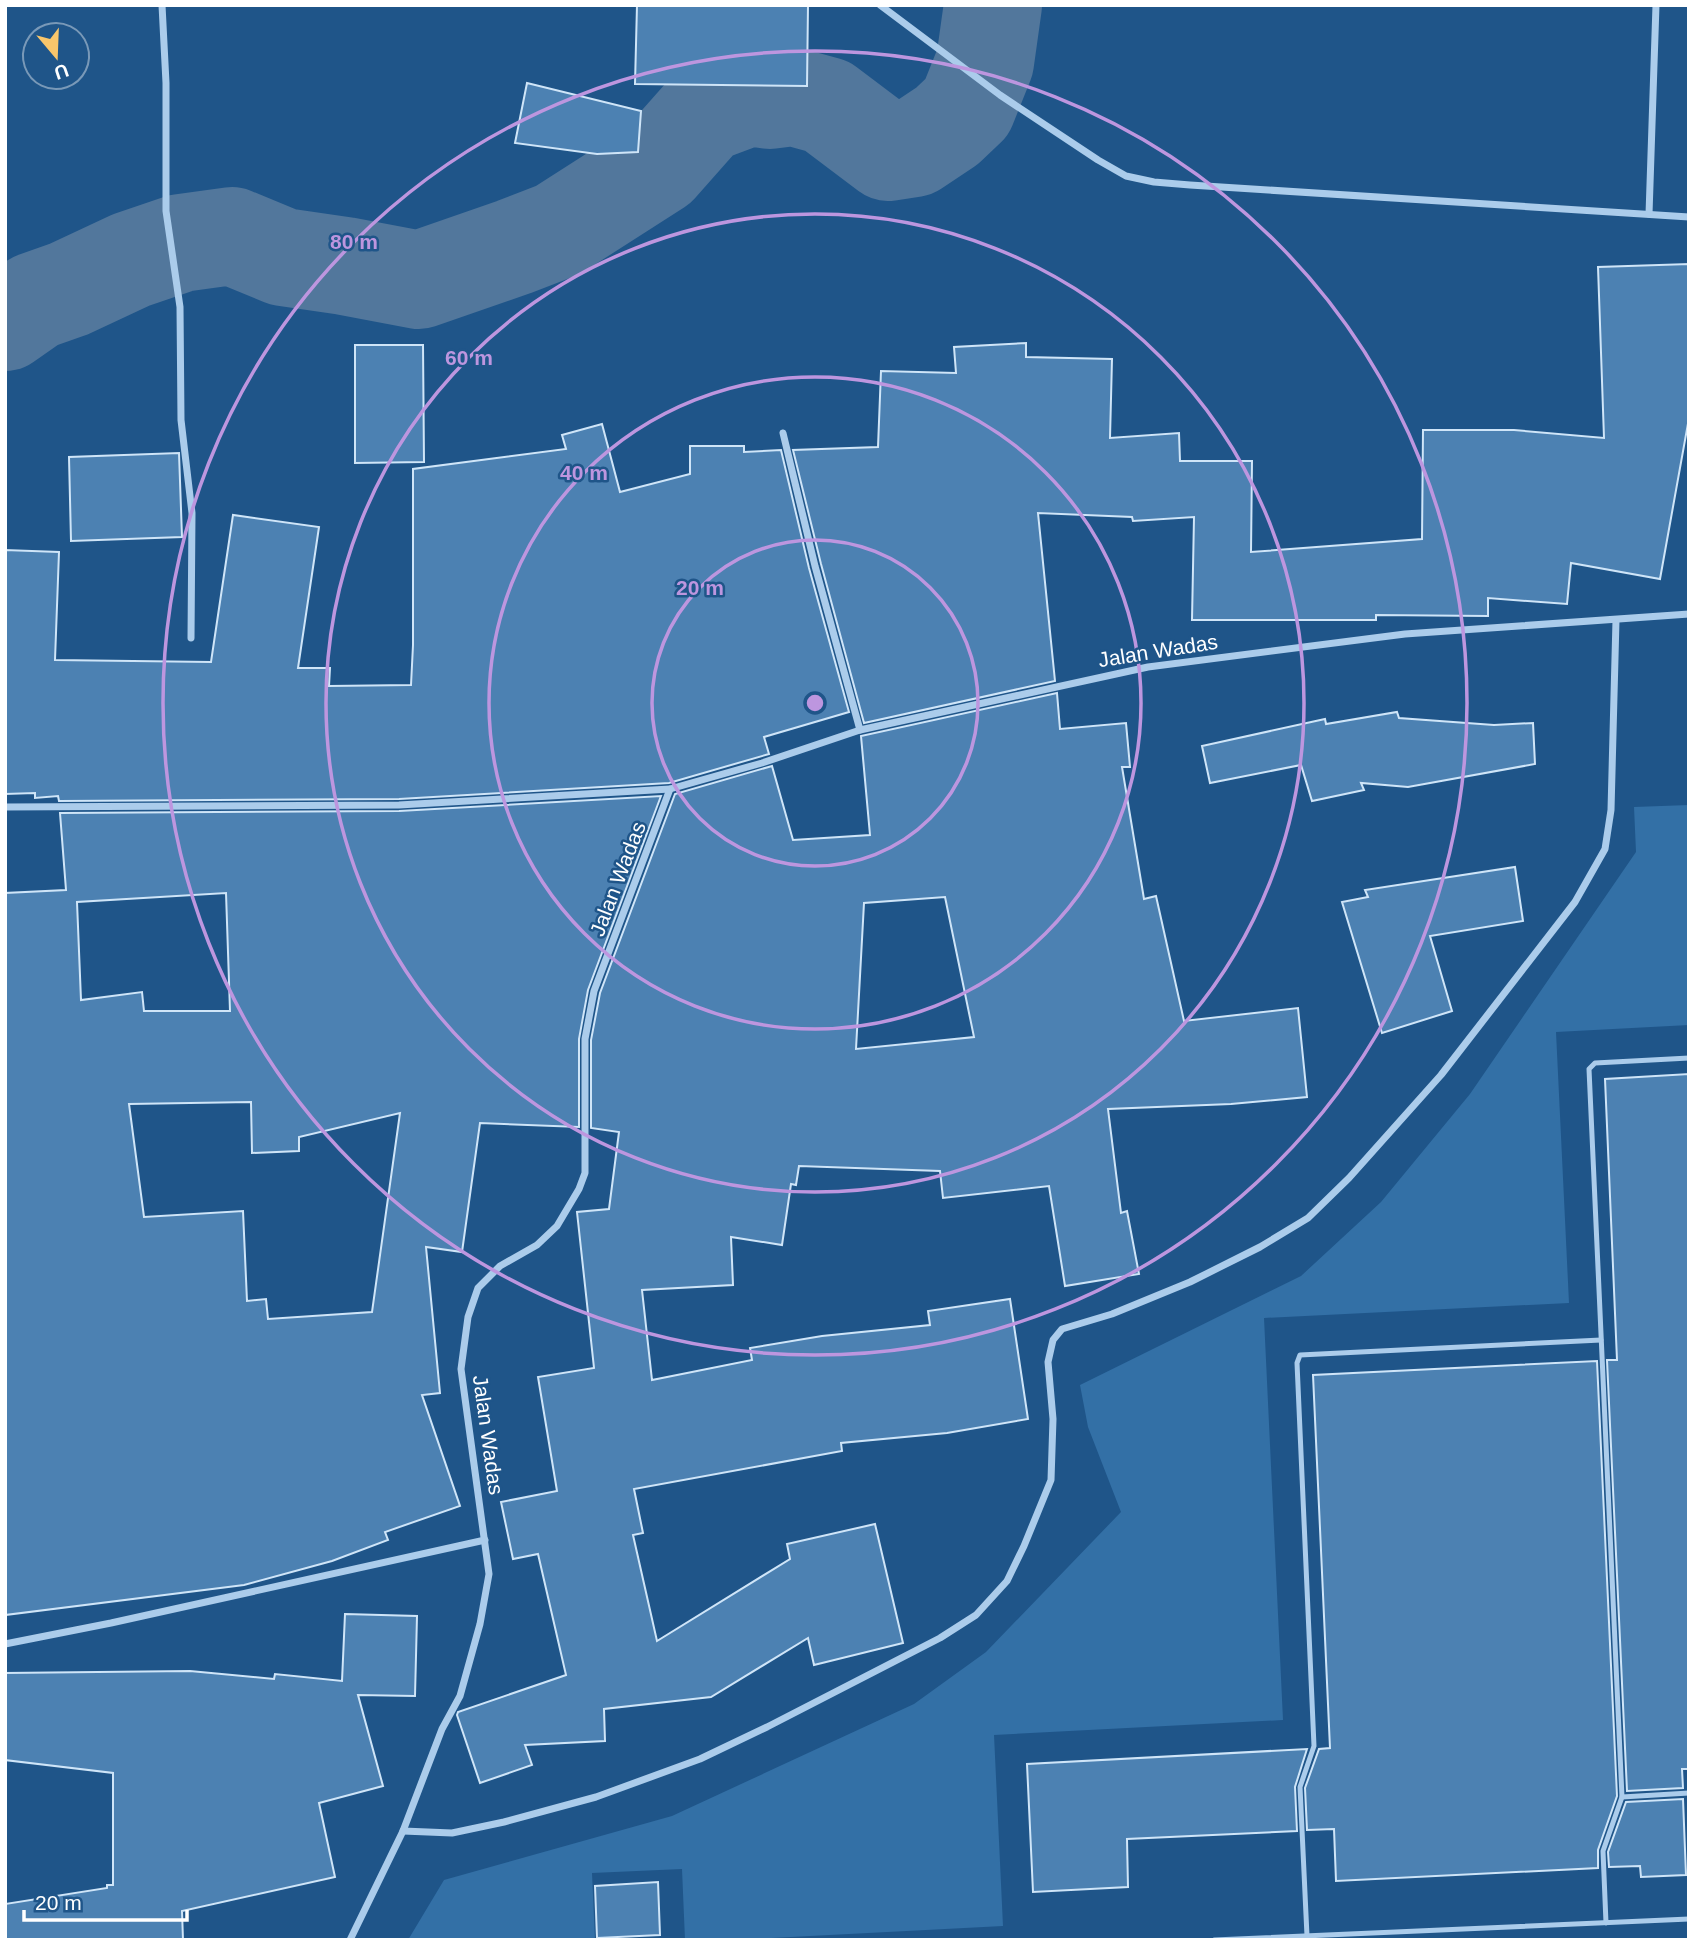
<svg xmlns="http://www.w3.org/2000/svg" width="1694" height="1945" font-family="Arial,sans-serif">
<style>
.green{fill:#3370a6}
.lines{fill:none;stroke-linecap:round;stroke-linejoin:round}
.river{stroke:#52779c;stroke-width:98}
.building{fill:#4c81b2;stroke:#cfe5f8;stroke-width:2;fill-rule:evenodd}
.lane{stroke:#abcceb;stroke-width:5}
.street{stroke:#abcceb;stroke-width:7}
.ring{fill:none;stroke:#bd96df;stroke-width:3.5}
.labels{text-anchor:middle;stroke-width:5;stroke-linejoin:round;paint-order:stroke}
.street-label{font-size:21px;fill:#fff;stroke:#1f5589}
.centre{fill:#bd96df;stroke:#1f5589;stroke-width:3.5}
.ring-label{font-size:21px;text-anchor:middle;font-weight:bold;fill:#bd96df;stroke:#1f5589;stroke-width:5;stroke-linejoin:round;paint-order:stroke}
</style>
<rect width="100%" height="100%" fill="#1f5589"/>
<!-- green -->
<path class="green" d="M1689,805v220l-133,7 13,271 -305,15 19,402 -289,15 9,191 -269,14h-49l-3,-71 -90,4 3,67h-187l36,-60 228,-64 242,-112 72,-52 135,-140 -33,-85 -8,-42 221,-109 80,-74 89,-108 166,-242 -2,-45z"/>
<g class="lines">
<!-- river -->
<path class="river" d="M5,322l30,-21 34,-12 62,-29 50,-17 51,-7 51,21 62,9 74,14 95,-33 44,-17 100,-64 46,-52 45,-17 21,3 24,-3 33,9 61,46 26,-4 33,-22 20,-19 18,-45 8,-57"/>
</g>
<!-- building -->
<g class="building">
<path d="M637,5h171l-1,81 -172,-2z"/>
<path d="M527,83l114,28 -3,41 -41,2 -82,-11z"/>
<path d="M1689,264v154l-29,161 -89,-16 -4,41 -79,-6v18l-112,-1v5h-184l2,-103 -61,4 -1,-4 -94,-4 17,168 -191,42 -43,-159 -28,-114 85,-3 3,-76 75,2 -2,-26 72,-4v14l86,2 -2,79 69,-5 1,28h72l-1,91 171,-13 1,-109h91l90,8 -6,-171z"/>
<path d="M355,345h68l1,117 -69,1z"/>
<path d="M602,424l18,68 70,-18v-28h54v6l37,-2 28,118 40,144 -85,25 5,17 -100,29 -270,16 -340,2 -1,-5 -23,2v-5l-30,1v-244l54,2 -4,108 156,2 22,-147 86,12 -21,141h32l-1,18 82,-1 2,-40v-176l153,-20 -4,-14z"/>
<path d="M179,453l3,84 -111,4 -2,-84z"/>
<path d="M1057,693l3,36 66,-6 4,44h-8l22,132 12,-3 28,125 114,-13 9,89 -76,7 -123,5 13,104 6,-2 12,63 -74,12 -16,-100 -106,12 -3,-27 -141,-5 -3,19 -5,-1 -9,61 -51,-8 2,48 -91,5 10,90 100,-20 -2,-12 72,-12 108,-11 -2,-14 82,-12 18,120 -81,14 -106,10 1,8 -208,38 9,44 -10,2 24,106 133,-82 -3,-15 88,-20 28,119 -89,22 -6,-27 -97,59 -107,12 1,32 -80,4 7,20 -52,18 -23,-68 1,-3 108,-37 -28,-121 -25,5 -12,-57 56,-11 -19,-114 56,-9 -17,-156 32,-3 10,-77 -28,-4v-88l9,-47 75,-199 97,-28 21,74 77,-5 -9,-99zM945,897l29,140 -118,12 8,-146z"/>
<path d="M1397,712l2,6 95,7 39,-2 2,41 -127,23 -47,-4 3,7 -52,11 -11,-36 -91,18 -8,-37 123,-27 1,5z"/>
<path d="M661,796l-73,194 -9,49v88l-99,-4 -18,129 -36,-5 14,146 -18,2 38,111 -75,26 3,8 -56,21 -88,24 -239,30v-722l61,-3 -6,-77 339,-2zM226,893l4,118h-86l-2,-19 -61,8 -4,-98zM251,1102l1,51 47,-2v-14l101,-24 -28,199 -104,7 -2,-20 -19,2 -4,-90 -99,6 -15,-113z"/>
<path d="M1515,867l8,54 -93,15 22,75 -70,22 -40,-131 26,-5 -3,-7z"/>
<path d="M1689,1074v695h-7l1,19 -56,3 -20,-431h10l-12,-281z"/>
<path d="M1597,1361l20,435 -19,54v18l-262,13 -2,-52 -27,1 -2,-42 14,-39 11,-1 -17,-373z"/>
<path d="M345,1614l72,2 -2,80 -57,-1 25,91 -64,17 16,74 -153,34 1,29h-178v-36l102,-16v-3h6v-112l-108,-13v-87l185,-2 84,8 1,-5 67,7z"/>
<path d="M1307,1749l-12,38 2,44 -170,8 1,48 -95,5 -6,-128z"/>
<path d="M1683,1799l3,76 -45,2 -1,-11 -31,1 -1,-15 18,-50z"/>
<path d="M658,1882l2,53 -63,3 -2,-52z"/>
</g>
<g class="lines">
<!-- lane -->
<g class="lane">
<path d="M1622,1797l67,-4"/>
<path d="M1606,1923l-3,-72 19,-54 -33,-728 6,-6 94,-5"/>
<path d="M1307,1936l-7,-149 14,-41 -17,-383 3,-8 301,-15"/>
<path d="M1214,1940l475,-21"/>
</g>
<!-- street -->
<g class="street">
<path d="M162,5l4,78v128l14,96 1,113 11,93 -1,125"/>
<path d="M880,5l120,90 98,65 28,16 28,6 36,3 499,32"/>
<path d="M1649,214l7,-209"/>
<path d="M783,433l32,133 45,164"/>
<path d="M5,807l394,-2 271,-16"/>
<path d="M5,1644l106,-21 374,-83"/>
<path d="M403,1831l49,2 52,-11 92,-25 104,-38 67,-32 173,-89 36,-23 31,-34 17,-35 27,-66 2,-61 -5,-57 5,-22 9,-11 50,-15 78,-32 70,-35 48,-29 41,-40 92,-103 134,-173 30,-53 6,-39 5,-190"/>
<path d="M350,1940l53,-109 39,-102 18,-33 20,-72 9,-50 -28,-205 7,-52 10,-29 22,-22 37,-21 20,-19 22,-37 6,-16v-134l9,-48 76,-202 92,-26 98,-33 288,-63 257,-33 284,-20"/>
</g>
</g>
<!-- distance rings -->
<g class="ring">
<circle cx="815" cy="703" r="163"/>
<circle cx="815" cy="703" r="326"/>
<circle cx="815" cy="703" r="489"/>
<circle cx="815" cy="703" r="652"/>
</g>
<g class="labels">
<!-- street labels -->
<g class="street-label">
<text transform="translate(1158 651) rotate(-9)" y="7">Jalan Wadas</text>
<text transform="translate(618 879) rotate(-69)" y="7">Jalan Wadas</text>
<text transform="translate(488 1435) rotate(82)" y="7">Jalan Wadas</text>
</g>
</g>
<circle cx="815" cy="703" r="10" class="centre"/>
<g class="ring-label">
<text x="354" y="249">80 m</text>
<text x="469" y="365">60 m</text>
<text x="584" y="480">40 m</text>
<text x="700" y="595">20 m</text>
</g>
<!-- border -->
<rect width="1694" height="1945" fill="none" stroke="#ffffff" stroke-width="14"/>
<!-- north arrow -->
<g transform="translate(56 56) rotate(161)"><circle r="33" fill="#1f5589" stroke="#7999b8" stroke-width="2"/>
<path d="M0-5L12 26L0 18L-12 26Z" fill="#f9c66b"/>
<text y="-10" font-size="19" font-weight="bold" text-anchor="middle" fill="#ffffff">U</text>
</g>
<!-- scale -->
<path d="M24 1910v10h163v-10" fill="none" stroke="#ffffff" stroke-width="3.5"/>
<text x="35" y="1910" font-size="21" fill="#ffffff" stroke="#1f5589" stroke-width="5" paint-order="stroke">20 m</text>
</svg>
